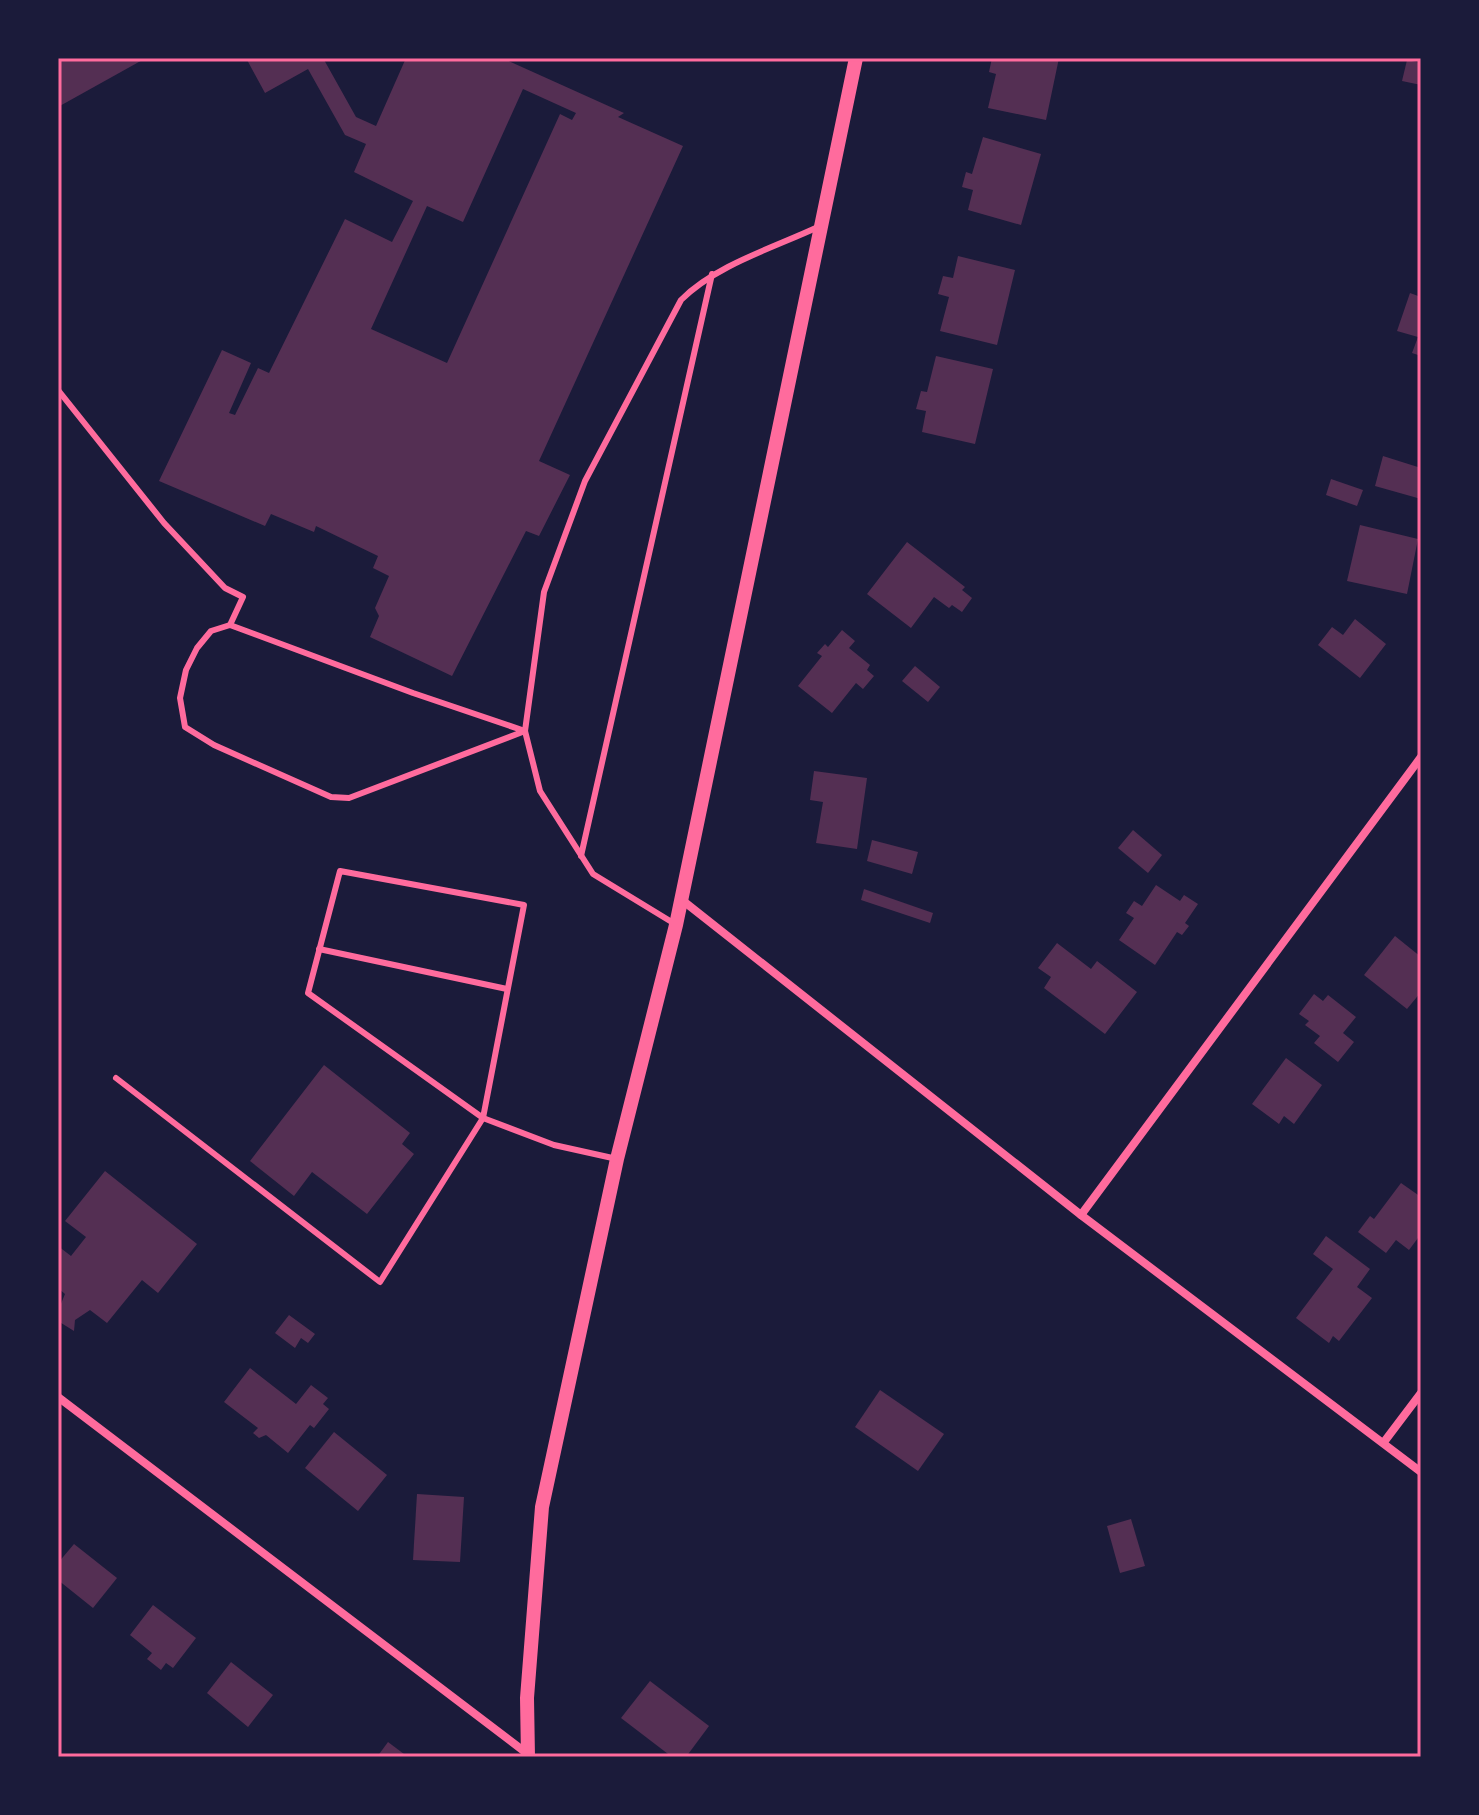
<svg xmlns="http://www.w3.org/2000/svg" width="1479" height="1815" font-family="Poppins,sans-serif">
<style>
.building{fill:#542f53;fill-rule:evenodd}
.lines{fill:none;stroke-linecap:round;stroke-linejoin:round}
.service{stroke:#ff6b9d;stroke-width:6}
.minor{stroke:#ff6b9d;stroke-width:8}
.tertiary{stroke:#ff6b9d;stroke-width:14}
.neatline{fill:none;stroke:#ff6b9d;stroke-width:3}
</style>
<rect width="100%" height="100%" fill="#1b1b3a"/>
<!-- building -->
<g class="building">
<path d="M58,58h88l-88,49z"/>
<path d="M246,58h77l33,59 20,9 30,-68h96l122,55 -6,4 65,29 -144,315 31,14 -31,61 -13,-5 -74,145 -82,-39 9,-21 -4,-8 14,-32 -16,-8 5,-12 -62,-30 -2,6 -43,-18 -6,12 -106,-45 63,-131 29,13 -22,50 6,2 23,-47 11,5 76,-154 47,23 21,-41 -59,-29 12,-28 -21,-9 -37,-66 -43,24zM523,89l53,24 -4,7 -12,-6 -113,249 -76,-34 56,-123 36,16z"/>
<path d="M992,58h67l-13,62 -58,-12 8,-34 -7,-2z"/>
<path d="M1407,60l14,3v22l-19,-4z"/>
<path d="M983,137l58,17 -20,71 -53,-15 5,-20 -11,-3 4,-15 6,2z"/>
<path d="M958,256l57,14 -18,75 -57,-14 9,-34 -11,-3 5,-18 10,2z"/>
<path d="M1410,293l11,4v59l-9,-3 6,-16 -21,-6z"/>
<path d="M936,356l57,13 -18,75 -53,-12 4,-21 -10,-2 5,-18 6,1z"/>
<path d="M1383,456l38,12v31l-46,-13z"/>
<path d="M1331,479l32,11 -6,16 -31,-11z"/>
<path d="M1360,525l58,14 -11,55 -60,-13z"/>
<path d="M907,542l58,45 -3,3 10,8 -10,14 -10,-7 -3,3 -15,-11 -23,31 -44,-34z"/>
<path d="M1355,619l31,25 -26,34 -42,-33 14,-18 11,8z"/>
<path d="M842,630l13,11 -6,7 21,17 -3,5 7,6 -11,13 -7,-6 -24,30 -34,-27 24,-30 -5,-3 8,-9 3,3z"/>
<path d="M915,666l25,21 -12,15 -26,-21z"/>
<path d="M814,771l53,7 -10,71 -41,-6 7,-41 -13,-2z"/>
<path d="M1133,830l29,25 -14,18 -30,-25z"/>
<path d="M872,840l46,12 -6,22 -45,-13z"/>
<path d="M1156,885l24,16 4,-6 14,9 -13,19 4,3 -7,9 -5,-3 -22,33 -36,-25 15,-22 -8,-5 8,-12 8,5z"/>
<path d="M864,889l69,24 -3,10 -69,-23z"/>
<path d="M1395,936l26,21v35l-14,17 -43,-34z"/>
<path d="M1057,943l34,26 6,-8 40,31 -32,42 -61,-46 7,-11 -13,-9z"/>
<path d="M1314,994l9,7 5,-6 28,22 -13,16 11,9 -16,20 -24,-19 6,-7 -15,-11 4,-4 -10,-7z"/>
<path d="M1286,1058l36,27 -28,39 -10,-8 -5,8 -27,-20z"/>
<path d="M324,1065l86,68 -8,11 12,10 -47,60 -55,-42 -18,24 -44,-35z"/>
<path d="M105,1171l92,73 -39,49 -16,-13 -35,43 -17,-13 -15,10 -1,11 -16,-10v-10l7,-17 -7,-6v-42l13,10 15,-19 -21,-16z"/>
<path d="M1401,1183l20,14v37l-12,16 -13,-10 -10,13 -28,-21 12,-16 4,3z"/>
<path d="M1326,1236l44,33 -13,18 15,11 -33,43 -6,-5 -4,7 -33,-25 37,-49 -20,-15z"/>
<path d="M289,1315l26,19 -7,9 -7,-5 -6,10 -20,-15z"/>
<path d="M250,1368l46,36 15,-19 17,13 -5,6 6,5 -15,19 -4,-3 -22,28 -22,-18 -7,3 -6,-5 5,-5 -34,-26z"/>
<path d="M880,1390l64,44 -26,37 -63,-44z"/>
<path d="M334,1432l53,43 -29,36 -53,-43z"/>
<path d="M417,1494l47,3 -4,65 -47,-2z"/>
<path d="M1131,1519l14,47 -25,7 -13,-47z"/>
<path d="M74,1544l43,34 -24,30 -35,-28v-17z"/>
<path d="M153,1605l43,33 -23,30 -7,-5 -5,7 -14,-11 5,-6 -22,-18z"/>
<path d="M231,1662l42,33 -25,32 -41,-34z"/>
<path d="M650,1681l59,45 -23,31h-14l-51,-39z"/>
<path d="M388,1742l20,15h-31z"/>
</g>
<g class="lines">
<!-- service -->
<g class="service">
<path d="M58,390l106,133 61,65 18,9 -13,28"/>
<path d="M230,625l183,68 112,38 -176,67 -18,-1 -117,-52 -29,-18 -5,-29 6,-28 11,-22 14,-17z"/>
<path d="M581,856l131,-582"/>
<path d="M340,871l184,34 -41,213 -175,-125z"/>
<path d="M675,924l-82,-50 -53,-83 -15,-60 19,-139 41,-111 96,-181c35,-35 92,-52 137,-73"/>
<path d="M319,949l188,40"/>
<path d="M116,1078l264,204 103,-164 71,27 63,14"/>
</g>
<!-- minor -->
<g class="minor">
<path d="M682,900l399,315 340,257"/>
<path d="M1081,1215l340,-458"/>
<path d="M58,1397l471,358"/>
<path d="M1384,1442l37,-49"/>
</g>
<!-- tertiary -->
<path class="tertiary" d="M528,1757l-1,-59 15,-191 75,-348 59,-234 180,-867"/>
</g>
<!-- border -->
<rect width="1479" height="1815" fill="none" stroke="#1b1b3a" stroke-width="120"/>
<rect x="60" y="60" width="1359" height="1695" class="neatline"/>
</svg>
